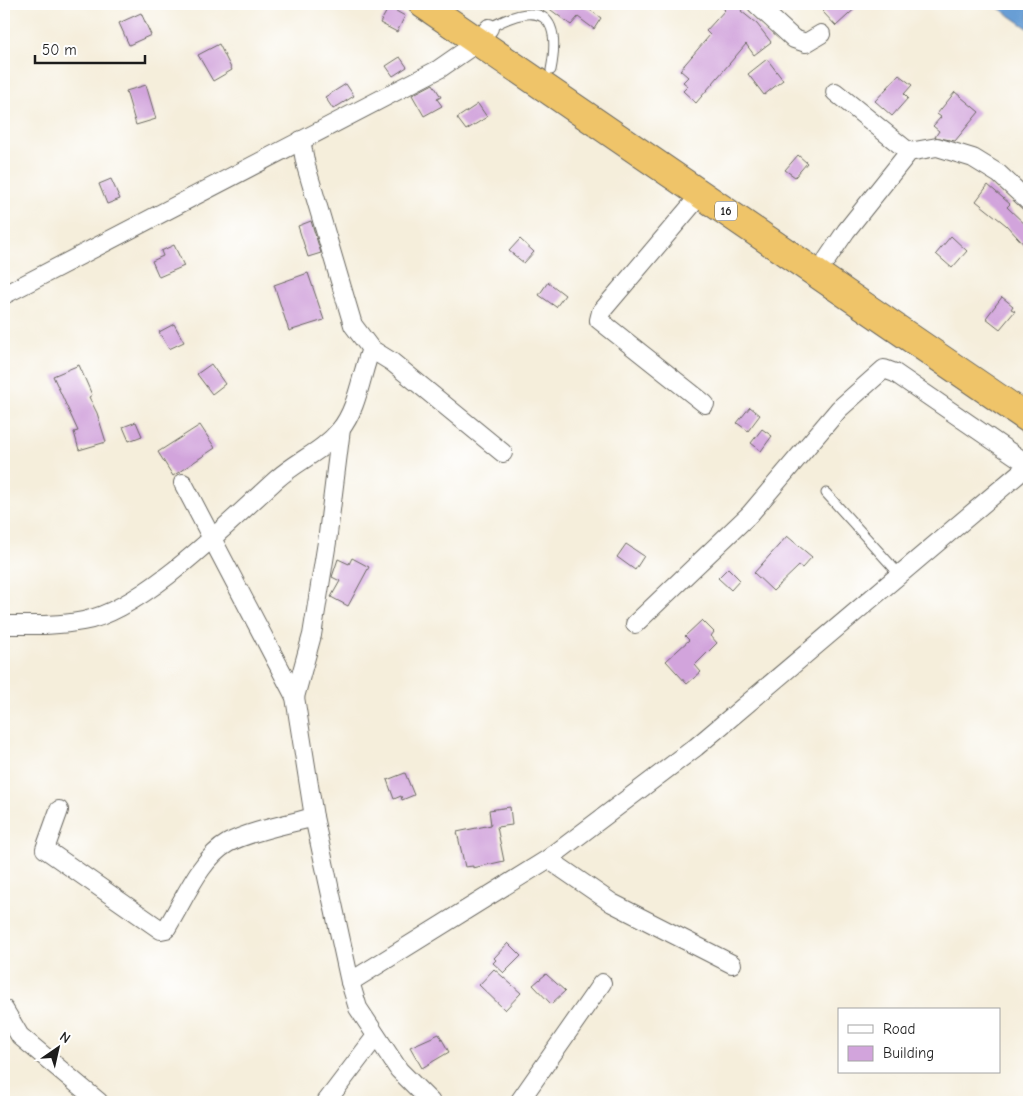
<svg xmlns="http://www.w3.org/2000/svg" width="1033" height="1106" font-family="'Comic Neue',sans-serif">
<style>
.water{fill:#689ed5;stroke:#425d78}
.building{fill:#d2a4dc}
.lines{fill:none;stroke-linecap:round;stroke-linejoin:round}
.service-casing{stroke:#68665f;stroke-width:11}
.minor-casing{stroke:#68665f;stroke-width:20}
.trunk-casing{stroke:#68665f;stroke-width:30}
.service{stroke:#fff;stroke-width:9}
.minor{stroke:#fff;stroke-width:18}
.trunk{stroke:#efc469;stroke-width:28}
.labels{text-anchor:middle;stroke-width:5;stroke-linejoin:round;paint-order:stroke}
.shield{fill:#fff;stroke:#606060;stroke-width:1}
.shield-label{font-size:12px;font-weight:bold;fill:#1c1c1c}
</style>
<rect width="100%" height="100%" fill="#fff"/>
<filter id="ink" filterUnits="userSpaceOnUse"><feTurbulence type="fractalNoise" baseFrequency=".02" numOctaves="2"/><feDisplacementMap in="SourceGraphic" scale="10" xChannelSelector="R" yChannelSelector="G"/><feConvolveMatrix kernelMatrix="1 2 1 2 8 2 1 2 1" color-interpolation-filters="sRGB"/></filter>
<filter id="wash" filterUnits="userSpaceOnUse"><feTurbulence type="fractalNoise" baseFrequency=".0096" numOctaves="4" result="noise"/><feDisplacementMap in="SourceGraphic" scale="20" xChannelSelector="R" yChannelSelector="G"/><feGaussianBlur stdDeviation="1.12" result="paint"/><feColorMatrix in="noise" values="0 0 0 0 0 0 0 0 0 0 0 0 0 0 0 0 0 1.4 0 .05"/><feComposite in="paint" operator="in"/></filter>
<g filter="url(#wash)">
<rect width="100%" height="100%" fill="#f5eedb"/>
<!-- water -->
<path class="water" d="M993,4h36v25z"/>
<g id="blocks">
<!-- building -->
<g class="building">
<path d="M543,4h39l19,14 -7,11 -16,-12 -7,8z"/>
<path d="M719,4h27l-5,7 16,13 14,18 -17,13 -8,-11 -50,59 -13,-12 5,-5 -5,-4 5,-5 -8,-7 30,-35 -4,-4 19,-21z"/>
<path d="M831,4h29l-24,22 -13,-14z"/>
<path d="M389,7l16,9 -8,16 -17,-9z"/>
<path d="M141,13l10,22 -22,10 -10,-22z"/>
<path d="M219,44l13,26 -19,11 -15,-26z"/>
<path d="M400,57l7,10 -14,9 -7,-10z"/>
<path d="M767,59l16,21 -19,15 -16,-21z"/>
<path d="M899,75l13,10 -8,9 4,4 -16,18 -17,-15z"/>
<path d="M346,84l8,12 -21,13 -8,-12z"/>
<path d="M433,84l8,13 -4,2 5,7 -18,10 -12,-21z"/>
<path d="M146,85l10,34 -20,6 -10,-34z"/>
<path d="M955,92l24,20 -24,29 -20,-4 4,-6 -6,-5 8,-9 -4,-3z"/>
<path d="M478,104l9,13 -21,13 -9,-12z"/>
<path d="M798,155l9,8 -12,14 -10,-7z"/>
<path d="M111,179l9,20 -13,5 -8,-20z"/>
<path d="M988,185l22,19 -3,3 22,21v22l-23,-25 -30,-24z"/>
<path d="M311,221l10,32 -13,4 -10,-31z"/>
<path d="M951,236l16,15 -15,17 -16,-14z"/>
<path d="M520,239l14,13 -10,11 -15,-12z"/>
<path d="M174,245l10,21 -25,11 -7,-16 11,-5 -2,-5z"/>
<path d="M308,273l16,47 -35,11 -15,-46z"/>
<path d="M548,282l17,13 -9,12 -17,-12z"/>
<path d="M1002,297l11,9 -2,3 4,2 -15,18 -14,-11z"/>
<path d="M174,324l10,18 -15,7 -10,-17z"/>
<path d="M211,364l14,20 -13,10 -15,-20z"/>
<path d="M79,365l13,30 -3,2 8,16 9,29 -27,8 -5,-18 4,-1 -25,-55z"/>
<path d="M750,407l10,8 -12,16 -11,-8z"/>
<path d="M136,422l6,14 -13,5 -6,-14z"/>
<path d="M200,425l15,23 -42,28 -15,-24z"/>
<path d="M762,429l10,7 -11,15 -10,-8z"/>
<path d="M787,536l25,21 -10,11 -3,-2 -26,25 -19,-18z"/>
<path d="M626,544l18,12 -9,14 -18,-13z"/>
<path d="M352,558l17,9 -21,39 -17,-9 9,-16 -8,-4 6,-18 11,5z"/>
<path d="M728,568l12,12 -9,10 -13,-12z"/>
<path d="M702,620l12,12 -3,4 6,7 -22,22 6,7 -14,12 -21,-23 23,-21 -4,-4z"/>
<path d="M405,773l9,22 -12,5 -1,-4 -7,3 -7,-19z"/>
<path d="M510,807l2,18 -15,2 7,34 -31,7v-2l-8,1 -8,-35 34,-7 -2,-15z"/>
<path d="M508,943l13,13 -17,17 -11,-10 3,-3 -2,-2z"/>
<path d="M494,969l27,24 -16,17 -26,-25z"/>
<path d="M546,974l19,17 -14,13 -18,-19z"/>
<path d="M439,1034l10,18 -27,16 -12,-21z"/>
</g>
</g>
</g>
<g filter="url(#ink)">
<use href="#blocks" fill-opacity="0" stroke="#68665f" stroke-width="1"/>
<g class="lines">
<defs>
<g id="service">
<path d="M489,28c50,-28 73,-15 62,42"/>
<path d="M826,493l74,82"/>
</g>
<g id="minor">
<path d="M756,4l38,35 12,4 15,-9"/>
<path d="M835,92l74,60"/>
<path d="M301,140l5,26 47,159 18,24 21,13 111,91"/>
<path d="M701,194l-100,118 -2,8 106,84"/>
<path d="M827,259l19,-28 63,-79 28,-5 36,11 26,16 30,28"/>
<path d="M4,295l435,-226 39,-27 11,-14"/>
<path d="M183,483l112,214 19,120 36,165 8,26 41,62 32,32"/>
<path d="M4,625c26,0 53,1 79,-4 61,-11 148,-101 194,-142 20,-18 46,-28 63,-49 18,-22 21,-56 31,-81"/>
<path d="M295,697l17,-62 15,-93 14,-113"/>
<path d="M59,810l-14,39 116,81 5,-1 3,-5c16,-26 31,-65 59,-81 22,-12 61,-19 86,-26"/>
<path d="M548,859l64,44 120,61"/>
<path d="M350,982l198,-123 148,-112 333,-282 -134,-92 -11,-4 -45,40 -89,105 -115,110"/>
<path d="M4,1009l16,27 79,66"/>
<path d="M326,1102l50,-66"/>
<path d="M519,1102l83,-119"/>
</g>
<path id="trunk" d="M423,4l606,415"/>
</defs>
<!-- service casing -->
<use href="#service" class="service-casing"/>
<!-- minor casing -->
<use href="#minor" class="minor-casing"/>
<!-- trunk casing -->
<use href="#trunk" class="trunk-casing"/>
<!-- service -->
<use href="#service" class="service"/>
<!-- minor -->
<use href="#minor" class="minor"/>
<!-- trunk -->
<use href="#trunk" class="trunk"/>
</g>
</g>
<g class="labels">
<!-- shield labels -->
<rect class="shield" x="715" y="201.5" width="22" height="19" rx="4"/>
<g class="shield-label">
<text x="726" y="215">16</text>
</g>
</g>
<!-- margin -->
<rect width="1033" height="1106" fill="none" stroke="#fff" stroke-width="20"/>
<!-- legend -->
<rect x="838" y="1008" width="162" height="65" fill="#ffffff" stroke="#a4a4a4"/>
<rect x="848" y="1025" width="25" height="8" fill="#ffffff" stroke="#a4a4a4"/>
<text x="883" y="1034" font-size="15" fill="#1c1c1c">Road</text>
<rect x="848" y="1046" width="25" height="15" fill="#d2a4dc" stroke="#a4a4a4"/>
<text x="883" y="1058" font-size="15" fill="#1c1c1c">Building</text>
<!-- north arrow -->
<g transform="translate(58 1048) rotate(34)" stroke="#ffffff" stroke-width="4" paint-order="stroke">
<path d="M0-4L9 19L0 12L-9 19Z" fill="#1c1c1c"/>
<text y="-8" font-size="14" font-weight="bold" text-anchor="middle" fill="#1c1c1c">N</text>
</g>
<!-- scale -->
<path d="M35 55v8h110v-8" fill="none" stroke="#1c1c1c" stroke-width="2.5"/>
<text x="42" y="55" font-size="15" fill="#1c1c1c" stroke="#ffffff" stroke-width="4" paint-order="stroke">50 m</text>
</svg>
